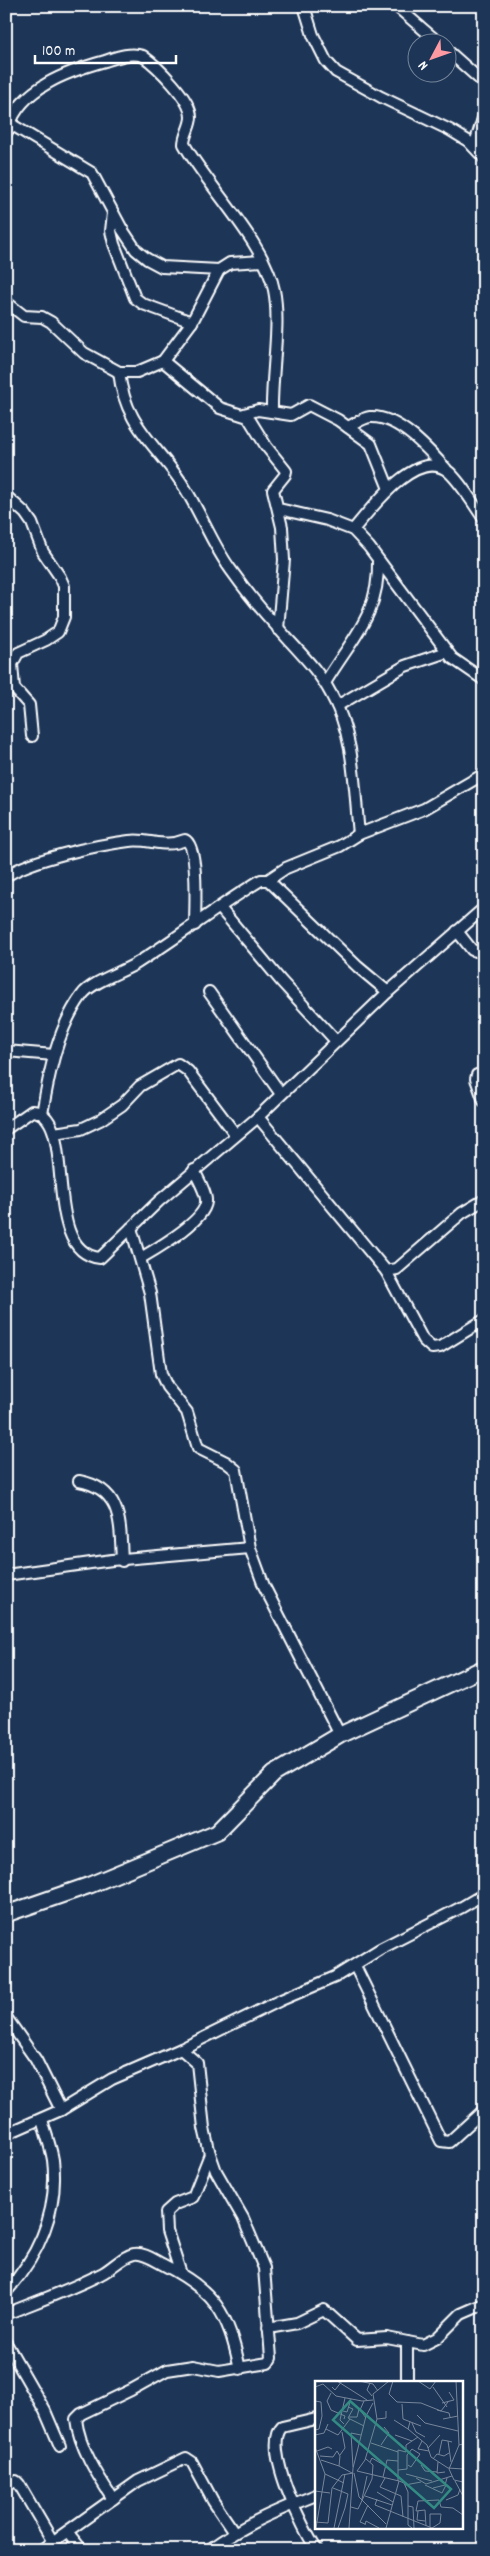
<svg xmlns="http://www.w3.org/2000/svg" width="490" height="2556" font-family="Dekko,sans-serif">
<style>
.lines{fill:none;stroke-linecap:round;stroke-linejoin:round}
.street-casing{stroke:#fff;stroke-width:14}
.secondary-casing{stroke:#fff;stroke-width:19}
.street{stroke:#1d3557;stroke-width:10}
.secondary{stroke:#1d3557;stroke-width:15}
.inset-road{fill:none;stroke:#77869a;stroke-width:1}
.view{fill:#338b84;fill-opacity:0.15;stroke:#338b84;stroke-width:2.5}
.inset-edge{fill:none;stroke:#fff;stroke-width:2.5}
</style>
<rect width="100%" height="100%" fill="#1d3557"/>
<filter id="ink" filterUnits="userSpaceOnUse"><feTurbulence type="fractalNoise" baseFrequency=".02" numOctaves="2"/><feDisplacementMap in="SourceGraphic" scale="10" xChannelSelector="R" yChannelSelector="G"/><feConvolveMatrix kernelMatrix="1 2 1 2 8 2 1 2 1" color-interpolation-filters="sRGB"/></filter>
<g filter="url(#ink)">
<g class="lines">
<defs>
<g id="street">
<path d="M304,6l9,29 13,26 10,11 45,25 69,33 18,11 16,17"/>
<path d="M396,6l42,36"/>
<path d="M448,51l36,32"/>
<path d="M9,127c11,-39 60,-56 96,-66 12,-4 25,-9 38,-5 14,10 48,43 48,61 0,9 -7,18 -7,27 24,43 81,99 90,146 7,34 -3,85 -2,122"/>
<path d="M7,132l2,-5 5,-1 78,47 30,56 14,21 11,9 15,8 57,3"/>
<path d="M474,147l10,-32"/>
<path d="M113,213l-2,18 3,13 21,54 8,6 49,18"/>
<path d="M6,302l18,14 18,1 9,5 33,31 35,19h18l26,-11 57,47 28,9 18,29 20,25 -1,4 -12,15 9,37 2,33 -6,69"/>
<path d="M163,361l29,-39 27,-52 11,-7 33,-2"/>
<path d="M119,372c6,53 35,70 62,110 19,28 30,61 50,88 15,21 31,41 48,59 18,21 39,40 52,65 24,42 23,93 28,140"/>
<path d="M244,414l14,-4 33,5 18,-10 29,15 33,24 18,45"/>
<path d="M348,427c7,-3 14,-9 22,-10 28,-2 59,33 76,52"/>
<path d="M6,496l19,17 7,10 11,29 17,25 4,9v31l-6,15 -12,8 -28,13 -6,11 2,24 15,17 3,31"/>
<path d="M279,509l48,11 26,10 16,17 83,111 32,22"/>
<path d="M353,530c17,-20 65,-85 96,-58 14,13 24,32 35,47"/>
<path d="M325,683c26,-44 55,-68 53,-123"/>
<path d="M337,706l68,-40 42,-14"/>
<path d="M6,876c26,-17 91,-31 123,-35 21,-3 34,8 56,-1 14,6 10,70 10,85"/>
<path d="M268,880l18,-12 54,-22 19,-12 65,-25 60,-35"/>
<path d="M220,908l61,73 55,60"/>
<path d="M457,931l15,19 12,3"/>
<path d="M209,992l72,102"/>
<path d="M6,1051l48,4"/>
<path d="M484,1073l-7,2 -1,4 8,22"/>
<path d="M42,1114c7,-40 15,-85 40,-119 9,-13 41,-23 55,-32 42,-26 81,-57 124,-83h7l90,87 30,25"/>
<path d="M258,1117l128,154 11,-2 65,-56 22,-13"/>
<path d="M6,1129l26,-18c48,2 6,141 68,147l59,-57 99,-84 130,-125 96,-84"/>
<path d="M54,1133l27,-4 19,-9 22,-15 18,-19 38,-22 10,7 48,64"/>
<path d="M131,1228l19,65 11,81 6,13 20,25 11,36 28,14 10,8 14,78 14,38 76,149"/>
<path d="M141,1258c15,-9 68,-39 65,-59 -1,-9 -8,-20 -12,-29"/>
<path d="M386,1271l37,69 9,8 8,-1 44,-27"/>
<path d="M79,1481c44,8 41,43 43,80"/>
<path d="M6,1575l106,-15 138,-12"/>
<path d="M355,1966l86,175 8,1 35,-32"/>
<path d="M6,2017l30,43 25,50"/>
<path d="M6,2134l55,-24 51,-31 69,-30 100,-49 54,-23 45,-28 82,-42 22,-13"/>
<path d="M181,2274l-14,-43 -1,-19 9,-8 18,-7 17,-43"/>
<path d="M6,2292c33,-37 53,-82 47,-132 -2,-13 -8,-28 -11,-41"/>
<path d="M6,2314c32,-13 64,-24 95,-40 11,-5 21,-18 33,-20 9,-2 20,6 28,10 53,27 66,48 78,105"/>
<path d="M268,2328l29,-5 27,-13 33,30 30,-2 36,7 14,-7 24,-24 23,-10"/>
<path d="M6,2343l39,68 15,35"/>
<path d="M407,2382v-40"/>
<path d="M316,2419l-34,8c-20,20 21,103 35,123"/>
<path d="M6,2485l10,-4 3,3 34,58"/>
<path d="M113,2499c-15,-23 -34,-52 -37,-80l5,-5 50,-24 36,-20 26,-4 26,5 49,-8 3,-5 -7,-90 -21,-50 -27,-47 -6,-17 -6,-26 -7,-65 -16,-14"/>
<path d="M68,2533l14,17"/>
<path d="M41,2550l97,-69 48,-23 6,4 21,39 21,31"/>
<path d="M209,2550c33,-25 69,-40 107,-55"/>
</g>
<path id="secondary" d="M6,1914l84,-29 127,-53 57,-58 66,-39 144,-67"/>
</defs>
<!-- street casing -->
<use href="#street" class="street-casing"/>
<!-- secondary casing -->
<use href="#secondary" class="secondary-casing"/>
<!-- street -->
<use href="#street" class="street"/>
<!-- secondary -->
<use href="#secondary" class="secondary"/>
</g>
</g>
<!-- overview -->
<g transform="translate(315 2381)">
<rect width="148" height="148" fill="#1d3557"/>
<path class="inset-road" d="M22,0l30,19M44,0l14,3 5,7M78,0l-4,13 8,8 24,1 20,8 7,-9M103,0l12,8 6,-8M141,0l3,64M55,2l-3,7 5,6M0,6l8,-3 13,12 26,5 11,-1M17,6l3,3 7,-9M118,6l14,20M16,12l-4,8 4,9 14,6 -1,3M0,20l6,1 1,14 -3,13 -4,1M49,20l-4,9 6,8M127,22l12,-3 -5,-8M87,23l1,15 18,7M33,26l5,2 -5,9 16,8M122,29l12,3 1,4M28,30l4,1 4,-13M102,34l8,8 33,8M34,36h8l2,-8M62,38l9,-1v-7M128,38l15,-3M79,39l14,9M95,41l-2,7 19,16 4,12 17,11 15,1M97,42l4,9 9,5M29,43l-4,-4 5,-22M11,48l12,6 12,-16M0,54l9,-2 4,-9M80,54l17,6M107,60l-4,8 11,2M56,62l27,9M148,63l-4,1 -10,24 5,11 9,2M66,64l8,-12 -5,-6M0,66l10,27 19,9M113,67l12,-13M2,70l11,-4 4,2M124,73l3,-14 6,1M25,74l5,-7 -3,-16M92,74l5,-6 8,5 -9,13 -3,-2M5,75l13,1 4,-6 3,5 -1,10 13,7M118,78l4,-5 7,2 5,-3M6,79l18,6M55,81l2,-4 10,6M123,81l-1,11 8,-1M136,81l-3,-21 4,1M106,84l4,6 12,1M38,86l-2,-34 10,2M83,89l9,-1v-14M39,92l5,24 27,27M91,93l26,7M68,96l4,-17 11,1M70,97l-5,9 21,9 2,21M101,97l10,6 26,-8M83,100v-31l8,2v-7l12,-8M84,100l5,2 4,9v33l4,3M140,100l8,15M90,104l16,-3M110,104l17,8 4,-8M18,107l15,6 -3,14M118,107l12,-3 2,-7M0,110l15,2M62,111l16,10M50,115l27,9M47,118l5,-23M62,118l-2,6 57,23M131,119l12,-5 2,-6M93,125l5,1 1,21M36,126l7,2 14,-30 1,-14 -7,-6M103,130l-1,9 8,1M0,141l13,1 4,-35 10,-13 11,-2M50,143l-5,-2 8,-17M50,144l1,-4 13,7M111,145l-1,-16 -9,1 2,-10 21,-1 2,7 12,1 10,7M115,146v-13h11l-1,9 -8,5M1,147l9,-54M19,147l11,-54M23,147l7,-20M34,147l4,-60 13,-52 7,-13M71,147l13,-47 -42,-10 8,-11 12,-41 -4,-25 16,-13"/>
<path class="view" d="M35,20l101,88 -17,19 -101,-88z"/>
<rect width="148" height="148" class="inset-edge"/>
</g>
<!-- margin -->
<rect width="490" height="2556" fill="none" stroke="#1d3557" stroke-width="25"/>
<rect x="12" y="12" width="465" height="2531" fill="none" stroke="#fff" stroke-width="2" filter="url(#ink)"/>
<!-- north arrow -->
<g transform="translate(432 58) rotate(229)"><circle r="24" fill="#1d3557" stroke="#77869a"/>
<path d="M0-4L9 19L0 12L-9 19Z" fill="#ff9aa2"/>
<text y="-8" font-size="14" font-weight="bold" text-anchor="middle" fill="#ffffff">N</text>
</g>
<!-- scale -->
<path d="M35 55v8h141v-8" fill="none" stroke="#ffffff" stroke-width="2.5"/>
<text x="42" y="55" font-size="15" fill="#ffffff" stroke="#1d3557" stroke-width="4" paint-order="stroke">100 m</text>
</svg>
